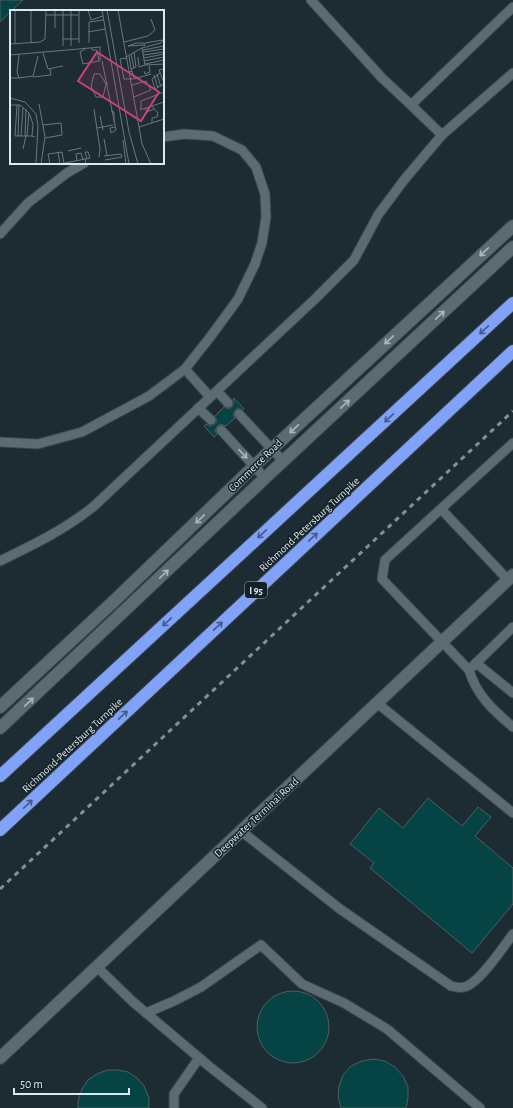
<svg xmlns="http://www.w3.org/2000/svg" width="513" height="1108" font-family="'Alegreya Sans',sans-serif">
<style>
.building{fill:#064345;stroke:#4d6161}
.lines{fill:none;stroke-linecap:round;stroke-linejoin:round}
.lane-casing{stroke:#3a464d;stroke-width:11}
.street-casing{stroke:#3a464d;stroke-width:14}
.secondary-casing{stroke:#3a464d;stroke-width:14}
.highway-casing{stroke:#3a464d;stroke-width:14}
.lane{stroke:#5b6b74;stroke-width:9}
.street{stroke:#5b6b74;stroke-width:12}
.secondary{stroke:#5b6b74;stroke-width:12}
.highway{stroke:#80a2f8;stroke-width:12}
.rail{stroke:#848f95;stroke-width:3;stroke-dasharray:5 5;stroke-linecap:butt}
.oneway{stroke:#aab6bd}
.oneway2{stroke:#455b86}
.labels{text-anchor:middle;stroke-width:3;stroke-linejoin:round;paint-order:stroke}
.shield{fill:#142129;stroke:#a2acb2;stroke-width:1}
.shield-label{font-size:10px;font-weight:bold;fill:#dfe8ed}
.street-label{font-size:11px;fill:#dfe8ed;stroke:#142129}
.inset-road{fill:none;stroke:#6b777d;stroke-width:1}
.view{fill:#c84278;fill-opacity:0.15;stroke:#c84278;stroke-width:2}
.inset-edge{fill:none;stroke:#dfe8ed;stroke-width:2}
</style>
<rect width="100%" height="100%" fill="#1d2b33"/>
<!-- building -->
<g class="building">
<path d="M0,0h23l-23,22z"/>
<path d="M234,398l10,11 -1,1 -5,-2 -3,2 -2,5 2,3 -9,8 -6,-2 -3,2 -2,5 2,3 -3,3 -10,-11 2,-2 4,2 5,-2 2,-3 -2,-5 9,-9 5,2 3,-2 2,-5 -1,-3z"/>
<path d="M428,798l34,28 16,-19 13,10 -16,19 38,32v36l-41,49 -102,-85 4,-5 -24,-19 29,-36 24,20z"/>
<circle cx="293" cy="1027" r="36"/>
<path d="M373,1059l12,2 10,6 8,9 5,11v11l-2,10h-65l-3,-11 1,-11 4,-11 8,-9 11,-5z"/>
<path d="M107,1070h11l10,2 9,6 7,8 5,12v10h-71v-7l4,-12 6,-9 9,-6z"/>
</g>
<g class="lines">
<defs>
<g id="lane">
<path d="M311,0l71,78 29,27 102,-98"/>
<path d="M411,105l31,30 71,-62"/>
<path d="M0,234l28,-31 39,-30 17,-10"/>
<path d="M185,369l25,28"/>
<path d="M217,391l11,12"/>
<path d="M198,408l13,12"/>
<path d="M239,414l44,47"/>
<path d="M221,430l44,48"/>
<path d="M0,442l38,2 44,-12 67,-36 36,-27 26,-33 27,-37 17,-35 7,-21 4,-26 -1,-23 -9,-27 -14,-17 -29,-14 -29,-2 -21,3"/>
<path d="M441,509l67,71"/>
<path d="M0,561c33,-16 64,-31 93,-54l222,-208 39,-39 24,-45 26,-35 38,-45"/>
<path d="M513,627l-44,43c8,26 24,40 44,57"/>
<path d="M476,663l37,30"/>
<path d="M469,670l-87,-91 3,-19 128,-117"/>
<path d="M377,703l136,110"/>
<path d="M241,831l99,78 111,77c4,1 9,2 13,1 14,-2 40,-41 49,-53"/>
<path d="M97,967l35,34 78,66 52,41"/>
<path d="M146,1013l28,-12 27,-14 60,-42 41,39 42,19 43,26 93,79"/>
<path d="M174,1108v-14l25,-36"/>
</g>
<path id="street" d="M0,1058l513,-483"/>
<g id="secondary">
<path d="M0,707l113,-105 160,-154 240,-222"/>
<path d="M0,728l265,-250 248,-231"/>
</g>
<g id="highway">
<path d="M0,776l513,-473"/>
<path d="M0,830l513,-479"/>
</g>
</defs>
<!-- lane casing -->
<use href="#lane" class="lane-casing"/>
<!-- street casing -->
<use href="#street" class="street-casing"/>
<!-- secondary casing -->
<use href="#secondary" class="secondary-casing"/>
<!-- highway casing -->
<use href="#highway" class="highway-casing"/>
<!-- lane -->
<use href="#lane" class="lane"/>
<!-- street -->
<use href="#street" class="street"/>
<!-- secondary -->
<use href="#secondary" class="secondary"/>
<!-- highway -->
<use href="#highway" class="highway"/>
<!-- rail -->
<path class="rail" d="M0,889l513,-478"/>
</g>
<!-- one-way arrows -->
<defs><path id="oneway-shaft" d="M-6 0H5M1.5-3L5.5 0L1.5 3" fill="none" stroke-width="1.6" stroke-linecap="round" stroke-linejoin="round"/></defs>
<g class="oneway">
<use href="#oneway-shaft" transform="translate(484 252) rotate(137)"/>
<use href="#oneway-shaft" transform="translate(440 315) rotate(-43)"/>
<use href="#oneway-shaft" transform="translate(389 340) rotate(137)"/>
<use href="#oneway-shaft" transform="translate(345 404) rotate(-43)"/>
<use href="#oneway-shaft" transform="translate(294 429) rotate(137)"/>
<use href="#oneway-shaft" transform="translate(243 454) rotate(47)"/>
<use href="#oneway-shaft" transform="translate(200 519) rotate(136)"/>
<use href="#oneway-shaft" transform="translate(164 574) rotate(-44)"/>
<use href="#oneway-shaft" transform="translate(29 702) rotate(-43)"/>
</g>
<g class="oneway2">
<use href="#oneway-shaft" transform="translate(484 330) rotate(137)"/>
<use href="#oneway-shaft" transform="translate(389 418) rotate(137)"/>
<use href="#oneway-shaft" transform="translate(262 534) rotate(137)"/>
<use href="#oneway-shaft" transform="translate(313 537) rotate(-43)"/>
<use href="#oneway-shaft" transform="translate(167 622) rotate(137)"/>
<use href="#oneway-shaft" transform="translate(218 626) rotate(-43)"/>
<use href="#oneway-shaft" transform="translate(123 715) rotate(-43)"/>
<use href="#oneway-shaft" transform="translate(28 804) rotate(-43)"/>
</g>
<g class="labels">
<!-- shield labels -->
<rect class="shield" x="245" y="582" width="22" height="16" rx="3"/>
<g class="shield-label">
<text x="256" y="594">I 95</text>
</g>
<!-- street labels -->
<g class="street-label">
<text transform="translate(255 465) rotate(-44)" y="4">Commerce Road</text>
<text transform="translate(309 524) rotate(-43)" y="4">Richmond-Petersburg Turnpike</text>
<text transform="translate(72 745) rotate(-43)" y="4">Richmond-Petersburg Turnpike</text>
<text transform="translate(256 817) rotate(-43)" y="4">Deepwater Terminal Road</text>
</g>
</g>
<!-- overview -->
<g transform="translate(10 10)">
<rect width="154" height="154" fill="#1d2b33"/>
<path class="inset-road" d="M21,0v33M53,0v36M61,0v36M78,0l3,10 12,-4M92,0l27,154M97,0l22,122 9,32M108,0l24,134 9,20M36,5h33M45,18v-18M78,22l17,-3M53,29h16M114,32l24,-6 7,-6 -4,-11M69,33v-33M79,33v-21l15,-2M0,34l30,-2 5,-3 1,-29M5,34v-34M134,35l-16,1 8,-3h8M90,38v13M132,38l19,-5 2,-3 -18,3 -1,3M75,39l-5,3 3,12 16,-3 -2,-11h-5v-2M133,40l21,-4M133,42l21,-3M33,43l5,16 15,-3M121,44l3,14M0,45l91,-8M134,45l20,-3M119,46l2,13M116,47l16,-9 3,17 -6,2 -1,-10M117,48l-7,1 4,20h9M134,48l20,-4M92,51l14,69 -5,3 -1,-5 5,-1M134,51l20,-4M135,54l19,-4M135,55l19,-1M154,59l-5,1 5,13M122,61l-1,-2 5,-2 -2,-15M134,61l1,3 5,-2 -1,-6M119,62l3,-1 2,8 17,-5M150,63l-8,6 3,10 8,-5M147,64l4,13M144,65l4,13M23,67l18,-2 -1,-6M0,68h9l-2,-6 2,-17M9,68l14,-2 5,-20M96,74l-3,13h-7l-5,-11 3,-12h6l6,10 2,-1M122,75l14,-4 5,9 -17,7M0,88l15,4 11,12 2,12 -2,38M29,94l6,33 -4,27M0,95h10l9,8 4,11 -1,12 3,1M7,95l-2,31h17M135,98l2,4 7,-3M84,99l6,40 -1,8M131,99v-8l23,-9M130,100l24,-8M101,101l3,1v9M90,106l3,14M142,113v-5l5,-1 1,-4 -6,-7M33,115l18,-2 1,12 -17,3M129,117l25,-8M87,118l16,-3M8,126l1,-31M11,126l2,-29M15,126l1,-27M17,126l2,-23M94,129l3,16M113,130l3,24M13,139l3,-13M58,141l13,-3M48,142l2,12M94,146l17,-2 1,3 -17,3M75,149h2l3,-1 -2,-6h-3l2,7M67,151l-1,-7 5,-1 2,7M40,154l-2,-10 14,-2 2,12M50,154l25,-5 1,5"/>
<path class="view" d="M87,42l62,40 -18,29 -63,-40z"/>
<rect width="154" height="154" class="inset-edge"/>
</g>
<!-- scale -->
<path d="M14 1088v6h115v-6" fill="none" stroke="#dfe8ed" stroke-width="2"/>
<text x="20" y="1088" font-size="12" fill="#dfe8ed" stroke="#142129" stroke-width="3" paint-order="stroke">50 m</text>
</svg>
